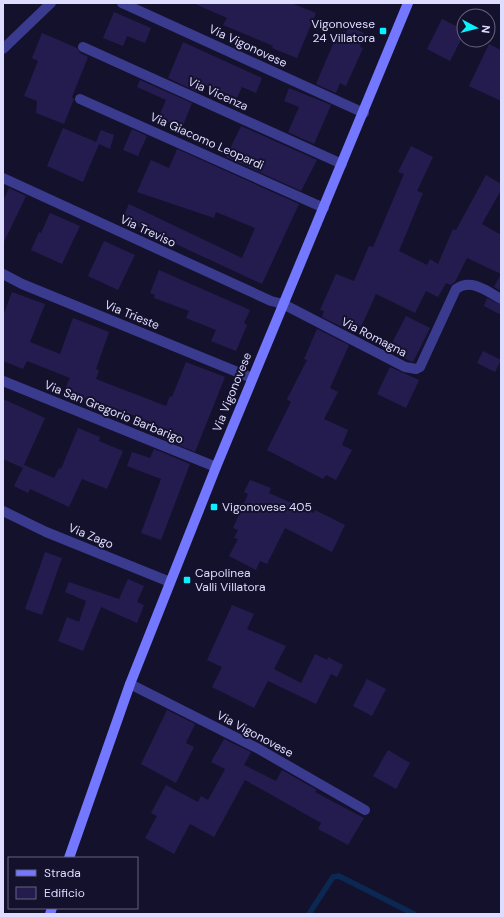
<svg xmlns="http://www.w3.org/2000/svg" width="504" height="917" font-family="'DM Sans',sans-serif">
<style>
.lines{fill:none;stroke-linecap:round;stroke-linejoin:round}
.stream{stroke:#0b2852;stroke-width:5.5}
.building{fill:#241c4f}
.minor{stroke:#3a3b8e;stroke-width:10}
.tertiary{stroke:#3a3b8e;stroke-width:10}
.secondary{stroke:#7477ff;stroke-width:10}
.poi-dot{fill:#09f1ff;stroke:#14112d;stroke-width:1.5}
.labels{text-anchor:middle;stroke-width:4;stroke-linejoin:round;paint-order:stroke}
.poi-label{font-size:12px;fill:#dfddff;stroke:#14112d;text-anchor:start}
.street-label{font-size:12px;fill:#dfddff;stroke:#14112d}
</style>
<rect width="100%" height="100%" fill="#14112d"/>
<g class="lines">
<!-- stream -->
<path class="stream" d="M309,914l24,-37 6,-1 75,38"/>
</g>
<!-- building -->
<g class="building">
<path d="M193,3h98l25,10 -19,45 -25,-10 1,-2 -50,-21 4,-7z"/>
<path d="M114,12l37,16 -6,15 -18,-7 -4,10 -20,-8z"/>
<path d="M442,19l22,11v4l-14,27 -23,-12z"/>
<path d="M349,26l15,7 -4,14 3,1 -17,38 -6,-3 -4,10 -20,-9 20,-47 4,1 3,-7 3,1z"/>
<path d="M42,33l35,15 3,5 8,4 -16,40 2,2 -10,25 -28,-11 1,-12 -13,-5 14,-35 -6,-3z"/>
<path d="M183,42l79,36 -6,15 -14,-6 -5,11 -36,-15 -4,9 -29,-14z"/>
<path d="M489,44l12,6v51l-32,-15z"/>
<path d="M140,80l52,23 -10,25 -24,-10 8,-18 -29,-13z"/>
<path d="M289,88l42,17 -17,39 -26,-12 11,-25 -15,-6z"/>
<path d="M241,126l76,34 -16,31 -75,-34z"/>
<path d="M63,128l33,14 5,-12 13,5 -4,14 -11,-5 -16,38 -36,-16z"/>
<path d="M132,129l15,7 -9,20 -15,-6z"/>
<path d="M411,146l22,11 -16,34 6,2 -24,58 28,14 3,-6 8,5 15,-35 3,1 30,-55 15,9v6l-19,34 19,11v56l-7,-4 7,-13 -34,-16 -12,24 -4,3 -5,-2 -8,14 -12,-6 -11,22 -39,-19 -15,33 -4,-1 -3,7 -32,-16 2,-6 -4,-1 16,-36 18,7 15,-35 4,1 31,-73 -6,-2z"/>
<path d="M177,149l122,55 -37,80 -140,-65 7,-15 113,54 13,-30 -39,-16 -2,6 -77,-26 14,-32 18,8z"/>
<path d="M9,188l17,8 -23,48v-43z"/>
<path d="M50,213l30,13 -18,38 -31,-14 8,-18 2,1z"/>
<path d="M104,241l31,14 -17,35 -30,-14z"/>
<path d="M159,270l91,40 -6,13 3,2 -11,26 -25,-10 5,-11 -30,-12 3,-7 -35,-13 1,-3 -5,-2z"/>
<path d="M12,292l33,12 -15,38 30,12 13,-36 36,14 -13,37 3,2 -3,8 70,27 4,-10 2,1 14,-35 39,15 -30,75 -36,-15 3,-8 -5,-2 1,-2 -69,-27 -1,2 -24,-9 6,-13 -43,-17 -4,8 -20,-8v-45z"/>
<path d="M487,298l14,7v10l-17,-9z"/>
<path d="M406,316l24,12 -17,34 -17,-7 3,-8 -7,-4z"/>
<path d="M317,329l32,16 -19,43 8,4 -14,27 24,11 -6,15 10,5 -16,30 -10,-5 -3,4 -56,-29 24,-48 -4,-3 20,-39 -3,-1z"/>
<path d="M483,351l18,9 -6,12 -18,-9z"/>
<path d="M390,367l29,13 -13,28 -29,-14z"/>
<path d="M3,399l42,19 -22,49 1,-2 30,13 5,-10 2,1 17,-41 22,9 -1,4 24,10 -16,38 -25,-10 -13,28 -39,-18 -2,4 -14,-7 9,-18 -20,-9z"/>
<path d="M154,449l36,15 -29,76 -20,-7 20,-54 -34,-13 5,-14 18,6z"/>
<path d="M250,480l21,8 -2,5 45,20 1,-3 30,15 -13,27 -47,-24 -18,36 -7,-3 -4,9 -27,-14 9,-17 -4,-1 4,-8 -5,-2 15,-34 -4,-2z"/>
<path d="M45,552l17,6 -20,57 -17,-6z"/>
<path d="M128,579l16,7 -7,16 7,3 -7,18 -36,-16 -18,44 -25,-10 9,-24 12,5 7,-21 -21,-9 4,-10 50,17z"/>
<path d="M232,605l22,9 -7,15 39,17 -12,23 27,14 14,-29 12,6 1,-3 15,8 -6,12 -6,-3 -15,30 -48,-23 -14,27 -42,-21 10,-20 -15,-7z"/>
<path d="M367,679l19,10 -14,27 -19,-10z"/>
<path d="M167,710l28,14 -9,19 8,4 -18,36 -35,-19z"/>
<path d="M224,739l27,13 -7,13 32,16 6,-11 35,20 -2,2 49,26 -16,27 -30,-16 3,-6 -76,-43 -31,57 -24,-13 -16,30 -29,-16 12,-22 -6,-3 15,-28 32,17 3,-6 7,4 17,-31 -14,-7z"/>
<path d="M388,750l22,13 -14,26 -23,-13z"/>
</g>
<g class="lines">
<!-- minor -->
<g class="minor">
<path d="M122,3l242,110"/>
<path d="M83,47l259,117"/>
<path d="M3,49l48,-46"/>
<path d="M80,99l244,109"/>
<path d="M3,178l268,123 12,3 122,63 11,2 4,-2 36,-78c15,-11 31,2 45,10"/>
<path d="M3,274l19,10 230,94"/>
<path d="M3,381l213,86"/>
<path d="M130,684l127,64 108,62"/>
</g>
<!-- tertiary -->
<path class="tertiary" d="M3,511l43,21 124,50"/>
<!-- secondary -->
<g class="secondary">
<path d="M69,858l61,-174 86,-217 192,-464"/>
<path d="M50,914l2,-6"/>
</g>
</g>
<!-- markers -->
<g class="poi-dot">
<rect x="379" y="27" width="8" height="8" rx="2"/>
<rect x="210" y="503" width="8" height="8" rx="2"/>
<rect x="183" y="576" width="8" height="8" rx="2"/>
</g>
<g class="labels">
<!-- poi labels -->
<g class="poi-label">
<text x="375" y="28" text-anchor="end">Vigonovese<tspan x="375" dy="14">24 Villatora</tspan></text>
<text x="222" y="511">Vigonovese 405</text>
<text x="195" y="577">Capolinea<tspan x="195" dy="14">Valli Villatora</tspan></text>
</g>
<!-- street labels -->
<g class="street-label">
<text transform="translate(248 46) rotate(25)" y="4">Via Vigonovese</text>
<text transform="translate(218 94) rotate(24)" y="4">Via Vicenza</text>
<text transform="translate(207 141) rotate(24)" y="4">Via Giacomo Leopardi</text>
<text transform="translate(148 231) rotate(25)" y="4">Via Treviso</text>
<text transform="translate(132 315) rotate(22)" y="4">Via Trieste</text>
<text transform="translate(374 337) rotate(27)" y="4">Via Romagna</text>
<text transform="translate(232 392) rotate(-68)" y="4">Via Vigonovese</text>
<text transform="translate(114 412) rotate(22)" y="4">Via San Gregorio Barbarigo</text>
<text transform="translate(91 536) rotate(22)" y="4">Via Zago</text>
<text transform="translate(255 734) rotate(28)" y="4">Via Vigonovese</text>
</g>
</g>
<!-- border -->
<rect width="504" height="917" fill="none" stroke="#dfddff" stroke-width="8"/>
<!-- legend -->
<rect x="8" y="857" width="130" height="52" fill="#14112d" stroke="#656381"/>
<rect x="16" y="870" width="20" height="6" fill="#7477ff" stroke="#656381"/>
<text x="44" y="877" font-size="12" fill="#dfddff">Strada</text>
<rect x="16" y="887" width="20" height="12" fill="#241c4f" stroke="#656381"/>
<text x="44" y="897" font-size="12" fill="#dfddff">Edificio</text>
<!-- north arrow -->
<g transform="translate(476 28) rotate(97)"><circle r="19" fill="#14112d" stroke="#656381"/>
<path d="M0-3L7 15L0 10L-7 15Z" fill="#09f1ff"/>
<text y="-6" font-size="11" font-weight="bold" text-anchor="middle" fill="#dfddff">N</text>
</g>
</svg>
